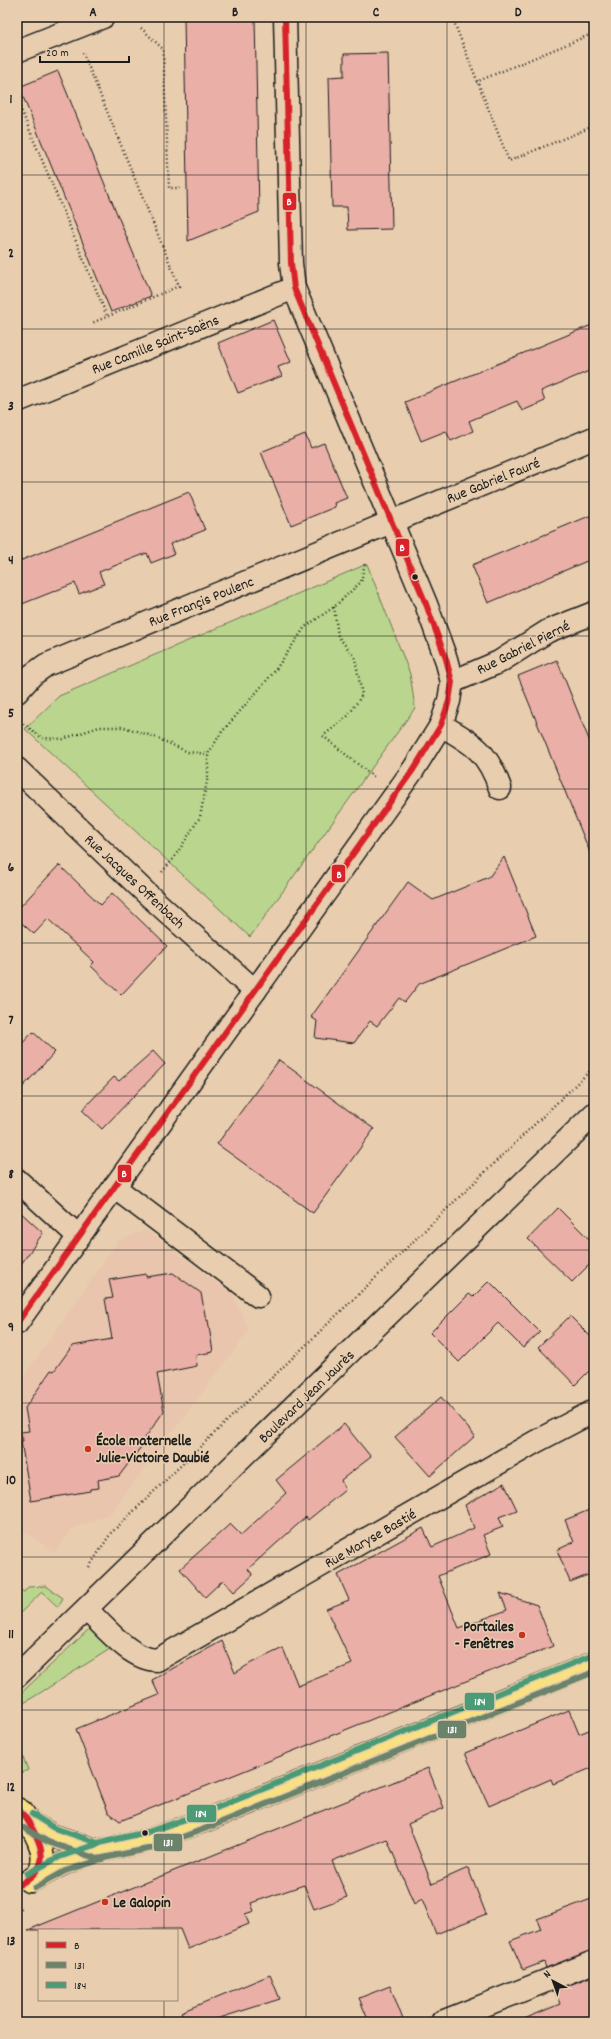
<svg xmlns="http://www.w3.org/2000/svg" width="611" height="2039" font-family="Dekko,sans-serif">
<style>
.built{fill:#e9c5ad}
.green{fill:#bad58d;stroke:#6b7854}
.building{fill:#eaafa7;stroke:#1c1c1c}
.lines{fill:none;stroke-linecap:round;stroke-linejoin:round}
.minor-casing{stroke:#1c1c1c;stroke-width:25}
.major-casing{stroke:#1c1c1c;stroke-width:25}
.path{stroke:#1c1c1c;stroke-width:2.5;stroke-dasharray:1 3;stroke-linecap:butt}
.minor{stroke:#e8ceaf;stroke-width:22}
.major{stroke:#f9e181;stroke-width:22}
.bus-1-casing{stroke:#e8ceaf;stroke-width:9}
.bus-2-casing{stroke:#e8ceaf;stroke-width:9}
.bus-3-casing{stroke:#e8ceaf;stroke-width:9}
.bus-1{stroke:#d8232a;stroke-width:6}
.bus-2{stroke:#6b836b;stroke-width:6}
.bus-3{stroke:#4a9b76;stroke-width:6}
.grid{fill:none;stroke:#1c1c1c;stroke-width:1;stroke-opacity:0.55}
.bus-dot{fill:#1c1c1c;stroke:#e8ceaf;stroke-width:1.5}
.poi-dot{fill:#c8321e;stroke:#e8ceaf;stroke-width:1.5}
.labels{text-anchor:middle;stroke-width:3;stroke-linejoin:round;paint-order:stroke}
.street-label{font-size:15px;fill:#1c1c1c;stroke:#e8ceaf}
.poi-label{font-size:15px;font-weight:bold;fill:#1c1c1c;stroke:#e8ceaf;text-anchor:start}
.line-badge{stroke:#e8ceaf;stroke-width:1.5}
.badge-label{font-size:11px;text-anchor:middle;font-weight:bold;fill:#fff}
.neatline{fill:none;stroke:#1c1c1c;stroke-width:1.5}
.grid-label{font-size:13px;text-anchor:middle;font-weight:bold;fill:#1c1c1c}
</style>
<rect width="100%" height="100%" fill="#e8ceaf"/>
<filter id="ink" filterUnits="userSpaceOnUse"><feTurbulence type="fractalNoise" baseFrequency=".025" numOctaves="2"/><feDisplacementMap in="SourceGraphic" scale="8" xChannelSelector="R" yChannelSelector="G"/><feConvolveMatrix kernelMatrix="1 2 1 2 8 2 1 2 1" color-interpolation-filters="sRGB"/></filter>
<g filter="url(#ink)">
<!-- built -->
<path class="built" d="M146,1230l87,64 16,37 -138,182 -38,16 -19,24 -37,-27v-140l101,-145z"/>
<!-- green -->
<g class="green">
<path d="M367,564l43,110 5,34 -165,229 -225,-208 34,-33z"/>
<path d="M46,1586l17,12 -5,9 -16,-15 -25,24v-28l7,4 4,-5z"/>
<path d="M89,1629l21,20 -86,54 -7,-6z"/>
<path d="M17,1742l11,28 -11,5z"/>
</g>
<!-- building -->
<g class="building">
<path d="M184,17h71l4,195 -71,29z"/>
<path d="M388,53l4,176 -44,1 -1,-23h-15l-3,-130 15,-1v-22z"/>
<path d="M58,71l93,225 -40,16 -92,-225z"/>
<path d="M273,320l18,42 -13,5 4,9 -44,17 -20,-50z"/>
<path d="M594,324v45l-53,22 4,10 -23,10 -5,-10 -48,20 4,10 -22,10 -5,-10 -25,10 -16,-39z"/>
<path d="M305,434l6,14 13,-5 23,55 -13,5 1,4 -44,18 -30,-73z"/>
<path d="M189,492l16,38 -35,14 4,10 -23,9 -4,-10 -48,19 5,12 -25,10 -4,-11 -58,23v-44z"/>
<path d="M594,514v44l-106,45 -16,-38z"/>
<path d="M557,660l37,92 -1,108 -75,-184z"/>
<path d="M504,857l32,79 -117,48 -14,18 -6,-4 -22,28 -7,-5 -16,22 -39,-5 2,-17 -6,-4 97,-135 25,18 56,-23z"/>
<path d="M59,865l42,40 11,-12 55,53 -46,49 -30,-29 3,-4 -46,-43 -14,15 -17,-15v-9z"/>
<path d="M33,1032l22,20 -38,41v-44z"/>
<path d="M153,1051l12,13 -63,65 -20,-19 32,-33 5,4z"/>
<path d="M279,1060l95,69 -61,84 -96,-69z"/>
<path d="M558,1208l36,36v16l-22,22 -44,-43z"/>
<path d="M17,1209l26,24 -26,37z"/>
<path d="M173,1273l28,20 5,27h2l5,32 -17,3 1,11 -40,8 7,37 -19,27 2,1 -28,37 -21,4 1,8 -9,1v2l-59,10 -10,-60h2l-2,-9 8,-1 -4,-23 26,-38 3,1 18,-25 40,-7 -7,-40 8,-1 -4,-18 37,-6v3z"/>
<path d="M489,1281l51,51 -17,16 -25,-25 -39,39 -29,-29 39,-39 4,3z"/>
<path d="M570,1316l24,24v26l-19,19 -37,-38z"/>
<path d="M441,1397l34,39 -45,40 -35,-39z"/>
<path d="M344,1424l27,33 -30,23 4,10 -37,30 -2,-3 -58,52 5,6 -19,17 -11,-12 -18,17 -25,-28 50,-45 11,11 45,-42 -10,-13z"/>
<path d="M504,1483l13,27 -18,7 4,10 -20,8 8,19 -53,22 21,52 48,-18 -7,-17 37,12 16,41 -433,175 -12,-9 -32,-83 83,-34 -7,-15 70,-39 13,32 16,-10 32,-15 15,38 54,-22 -26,-55 23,-9 -11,-25 85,-47 9,19 42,-19 -9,-23z"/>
<path d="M594,1508v80h-1l-5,-13 -18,7 -13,-32 17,-8 -9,-22z"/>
<path d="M569,1710l10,24 15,-6v39l-41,17 -2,-5 -62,27 -24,-53z"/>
<path d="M428,1768l16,40 -36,16 24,60 36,-16 18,46 -50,20 -14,-35 -8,5 -27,-65 -55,22 15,36 -33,12 -10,-24 -53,18 3,8 -9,3 4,10 -61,25 -8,-20 -152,1z"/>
<path d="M594,1898v52l-48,18 -2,-6 -21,8 -13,-29 31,-12 -4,-10z"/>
<path d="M270,1975l10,24 -73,23h-22l-4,-10z"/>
<path d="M594,1975v47h-77l43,-18 -5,-13z"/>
<path d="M390,1986l14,36h-35l-10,-24z"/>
</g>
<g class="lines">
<defs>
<g id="minor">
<path d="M17,51l86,-34"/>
<path d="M17,401l277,-113"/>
<path d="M452,682l47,-20 49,-31 46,-18"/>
<path d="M17,692l15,-17 14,-10 548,-227"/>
<path d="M441,725c33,19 46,26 59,63"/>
<path d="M17,769l128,123 110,99"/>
<path d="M17,1180l61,56"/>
<path d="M114,1187l144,109"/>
<path d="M17,1323l396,-553 28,-45 8,-24 3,-19 -6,-23 -20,-55 -132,-316 -3,-25 -6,-246"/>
<path d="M87,1610c18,17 44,50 70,50l378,-218 59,-31"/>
<path d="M17,1676l577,-562"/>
<path d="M442,2022l152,-60"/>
</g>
<g id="major">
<path d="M17,1809l5,3c13,19 35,52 7,69"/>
<path d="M29,1822l22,13 47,16"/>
<path d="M31,1881l31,-17 36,-13 52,-11 59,-21 385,-156"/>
</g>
</defs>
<!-- minor casing -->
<use href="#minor" class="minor-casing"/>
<!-- major casing -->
<use href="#major" class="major-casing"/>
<!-- path -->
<g class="path">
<path d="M452,17l57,144 85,-35"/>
<path d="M141,28l22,21 6,139h11"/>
<path d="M83,53l96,233 -87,37"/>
<path d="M476,82l118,-49"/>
<path d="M17,100l90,216"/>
<path d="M334,607l4,29 17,22 7,37 -14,21 -25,20 52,42"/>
<path d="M17,719l25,19 21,1 36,-12h25l31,10 33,15 20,2"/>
<path d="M162,872l12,-14 26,-41 8,-41v-22l13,-21 53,-61 31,-45 29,-20 27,-25 4,-20"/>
<path d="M89,1567l22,-34 483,-466"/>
<path d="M17,1910l7,-3"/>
</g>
<!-- minor -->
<use href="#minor" class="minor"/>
<!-- major -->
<use href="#major" class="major"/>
<defs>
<g id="bus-1">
<path d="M17,1323l396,-553 28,-45 8,-24 3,-19 -6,-23 -20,-55 -132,-316 -3,-25 -6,-246"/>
<path d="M17,1809c7,4 11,12 15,19 16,28 13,43 -15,58"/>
</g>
<g id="bus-2">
<path d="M24,1828l24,14 50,17 55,-11 59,-22 382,-154"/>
<path d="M35,1888l30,-17 51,-16"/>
</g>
<g id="bus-3">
<path d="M32,1814l22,14 44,15 50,-11 58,-20 385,-156"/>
<path d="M27,1874l32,-17 53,-18"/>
</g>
</defs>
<!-- bus-1 casing -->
<use href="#bus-1" class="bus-1-casing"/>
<!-- bus-2 casing -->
<use href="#bus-2" class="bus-2-casing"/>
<!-- bus-3 casing -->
<use href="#bus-3" class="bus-3-casing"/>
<!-- bus-1 -->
<use href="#bus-1" class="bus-1"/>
<!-- bus-2 -->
<use href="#bus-2" class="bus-2"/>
<!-- bus-3 -->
<use href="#bus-3" class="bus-3"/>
</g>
</g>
<!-- grid -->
<path class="grid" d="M164,17v1913M306,17v2005M447,17v2005M17,175h577M17,329h577M17,482h577M17,636h577M17,789h577M17,943h577M17,1096h577M17,1250h577M17,1403h577M17,1557h577M17,1710h577M17,1864h577M164,2000v22"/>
<!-- markers -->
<g class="bus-dot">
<circle cx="415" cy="577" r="3.5"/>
<circle cx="145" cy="1833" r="3.5"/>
</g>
<g class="poi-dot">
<circle cx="88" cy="1449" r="4"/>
<circle cx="522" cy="1635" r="4"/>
<circle cx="105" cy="1902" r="4"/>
</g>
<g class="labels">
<!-- street labels -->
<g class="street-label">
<text transform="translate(155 344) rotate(-22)" y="5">Rue Camille Saint-Saëns</text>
<text transform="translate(493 480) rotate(-22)" y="5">Rue Gabriel Fauré</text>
<text transform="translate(201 601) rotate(-22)" y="5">Rue Françis Poulenc</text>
<text transform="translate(523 647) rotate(-27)" y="5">Rue Gabriel Pierné</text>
<text transform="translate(135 881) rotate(43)" y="5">Rue Jacques Offenbach</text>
<text transform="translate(306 1396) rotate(-44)" y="5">Boulevard Jean Jaurès</text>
<text transform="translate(370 1538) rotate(-30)" y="5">Rue Maryse Bastié</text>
</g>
<!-- poi labels -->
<g class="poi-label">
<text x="96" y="1445">École maternelle<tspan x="96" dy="17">Julie-Victoire Daubié</tspan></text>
<text x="514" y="1631" text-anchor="end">Portailes<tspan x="514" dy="17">- Fenêtres</tspan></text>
<text x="113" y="1907">Le Galopin</text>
</g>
</g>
<g class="line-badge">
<rect x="282" y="192" width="15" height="19" rx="4" fill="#d8232a"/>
<rect x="395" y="538" width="15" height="19" rx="4" fill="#d8232a"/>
<rect x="331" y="864" width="15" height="19" rx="4" fill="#d8232a"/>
<rect x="117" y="1164" width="15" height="19" rx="4" fill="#d8232a"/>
<rect x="464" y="1692" width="31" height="19" rx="4" fill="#4a9b76"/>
<rect x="437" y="1720" width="30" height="19" rx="4" fill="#6b836b"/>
<rect x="186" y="1804" width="31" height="19" rx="4" fill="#4a9b76"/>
<rect x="153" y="1833" width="30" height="19" rx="4" fill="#6b836b"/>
</g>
<g class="badge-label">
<text x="289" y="205">B</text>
<text x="402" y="551">B</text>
<text x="339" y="878">B</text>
<text x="124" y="1177">B</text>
<text x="480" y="1705">184</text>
<text x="452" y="1733">131</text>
<text x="201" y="1817">184</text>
<text x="168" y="1846">131</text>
</g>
<!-- margin -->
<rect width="611" height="2039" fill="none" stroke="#e8ceaf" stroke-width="44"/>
<!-- legend -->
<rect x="38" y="1929" width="140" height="72" fill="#e8ceaf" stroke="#968774"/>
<rect x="46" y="1942" width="20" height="6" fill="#d8232a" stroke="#968774"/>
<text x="74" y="1949" font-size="12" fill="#1c1c1c">B</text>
<rect x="46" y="1962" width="20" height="6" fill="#6b836b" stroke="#968774"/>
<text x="74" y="1969" font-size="12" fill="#1c1c1c">131</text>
<rect x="46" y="1982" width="20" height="6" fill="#4a9b76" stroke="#968774"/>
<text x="74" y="1989" font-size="12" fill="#1c1c1c">184</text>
<!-- north arrow -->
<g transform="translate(553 1981) rotate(319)" stroke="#e8ceaf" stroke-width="3" paint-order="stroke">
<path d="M0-3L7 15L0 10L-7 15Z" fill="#1c1c1c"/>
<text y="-6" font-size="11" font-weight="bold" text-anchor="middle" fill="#1c1c1c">N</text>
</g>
<!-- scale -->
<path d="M40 56v6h89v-6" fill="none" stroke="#1c1c1c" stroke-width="2"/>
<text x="46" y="56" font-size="12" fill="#1c1c1c" stroke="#e8ceaf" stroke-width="3" paint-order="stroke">20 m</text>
<rect x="22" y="22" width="567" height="1995" class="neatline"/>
<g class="grid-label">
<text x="93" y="16">A</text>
<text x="235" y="16">B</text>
<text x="376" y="16">C</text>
<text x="518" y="16">D</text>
<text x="11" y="103">1</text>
<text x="11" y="257">2</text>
<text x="11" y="410">3</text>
<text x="11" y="564">4</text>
<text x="11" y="717">5</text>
<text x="11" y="871">6</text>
<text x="11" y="1024">7</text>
<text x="11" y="1178">8</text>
<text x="11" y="1331">9</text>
<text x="11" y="1484">10</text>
<text x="11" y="1638">11</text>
<text x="11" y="1791">12</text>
<text x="11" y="1945">13</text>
</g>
</svg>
